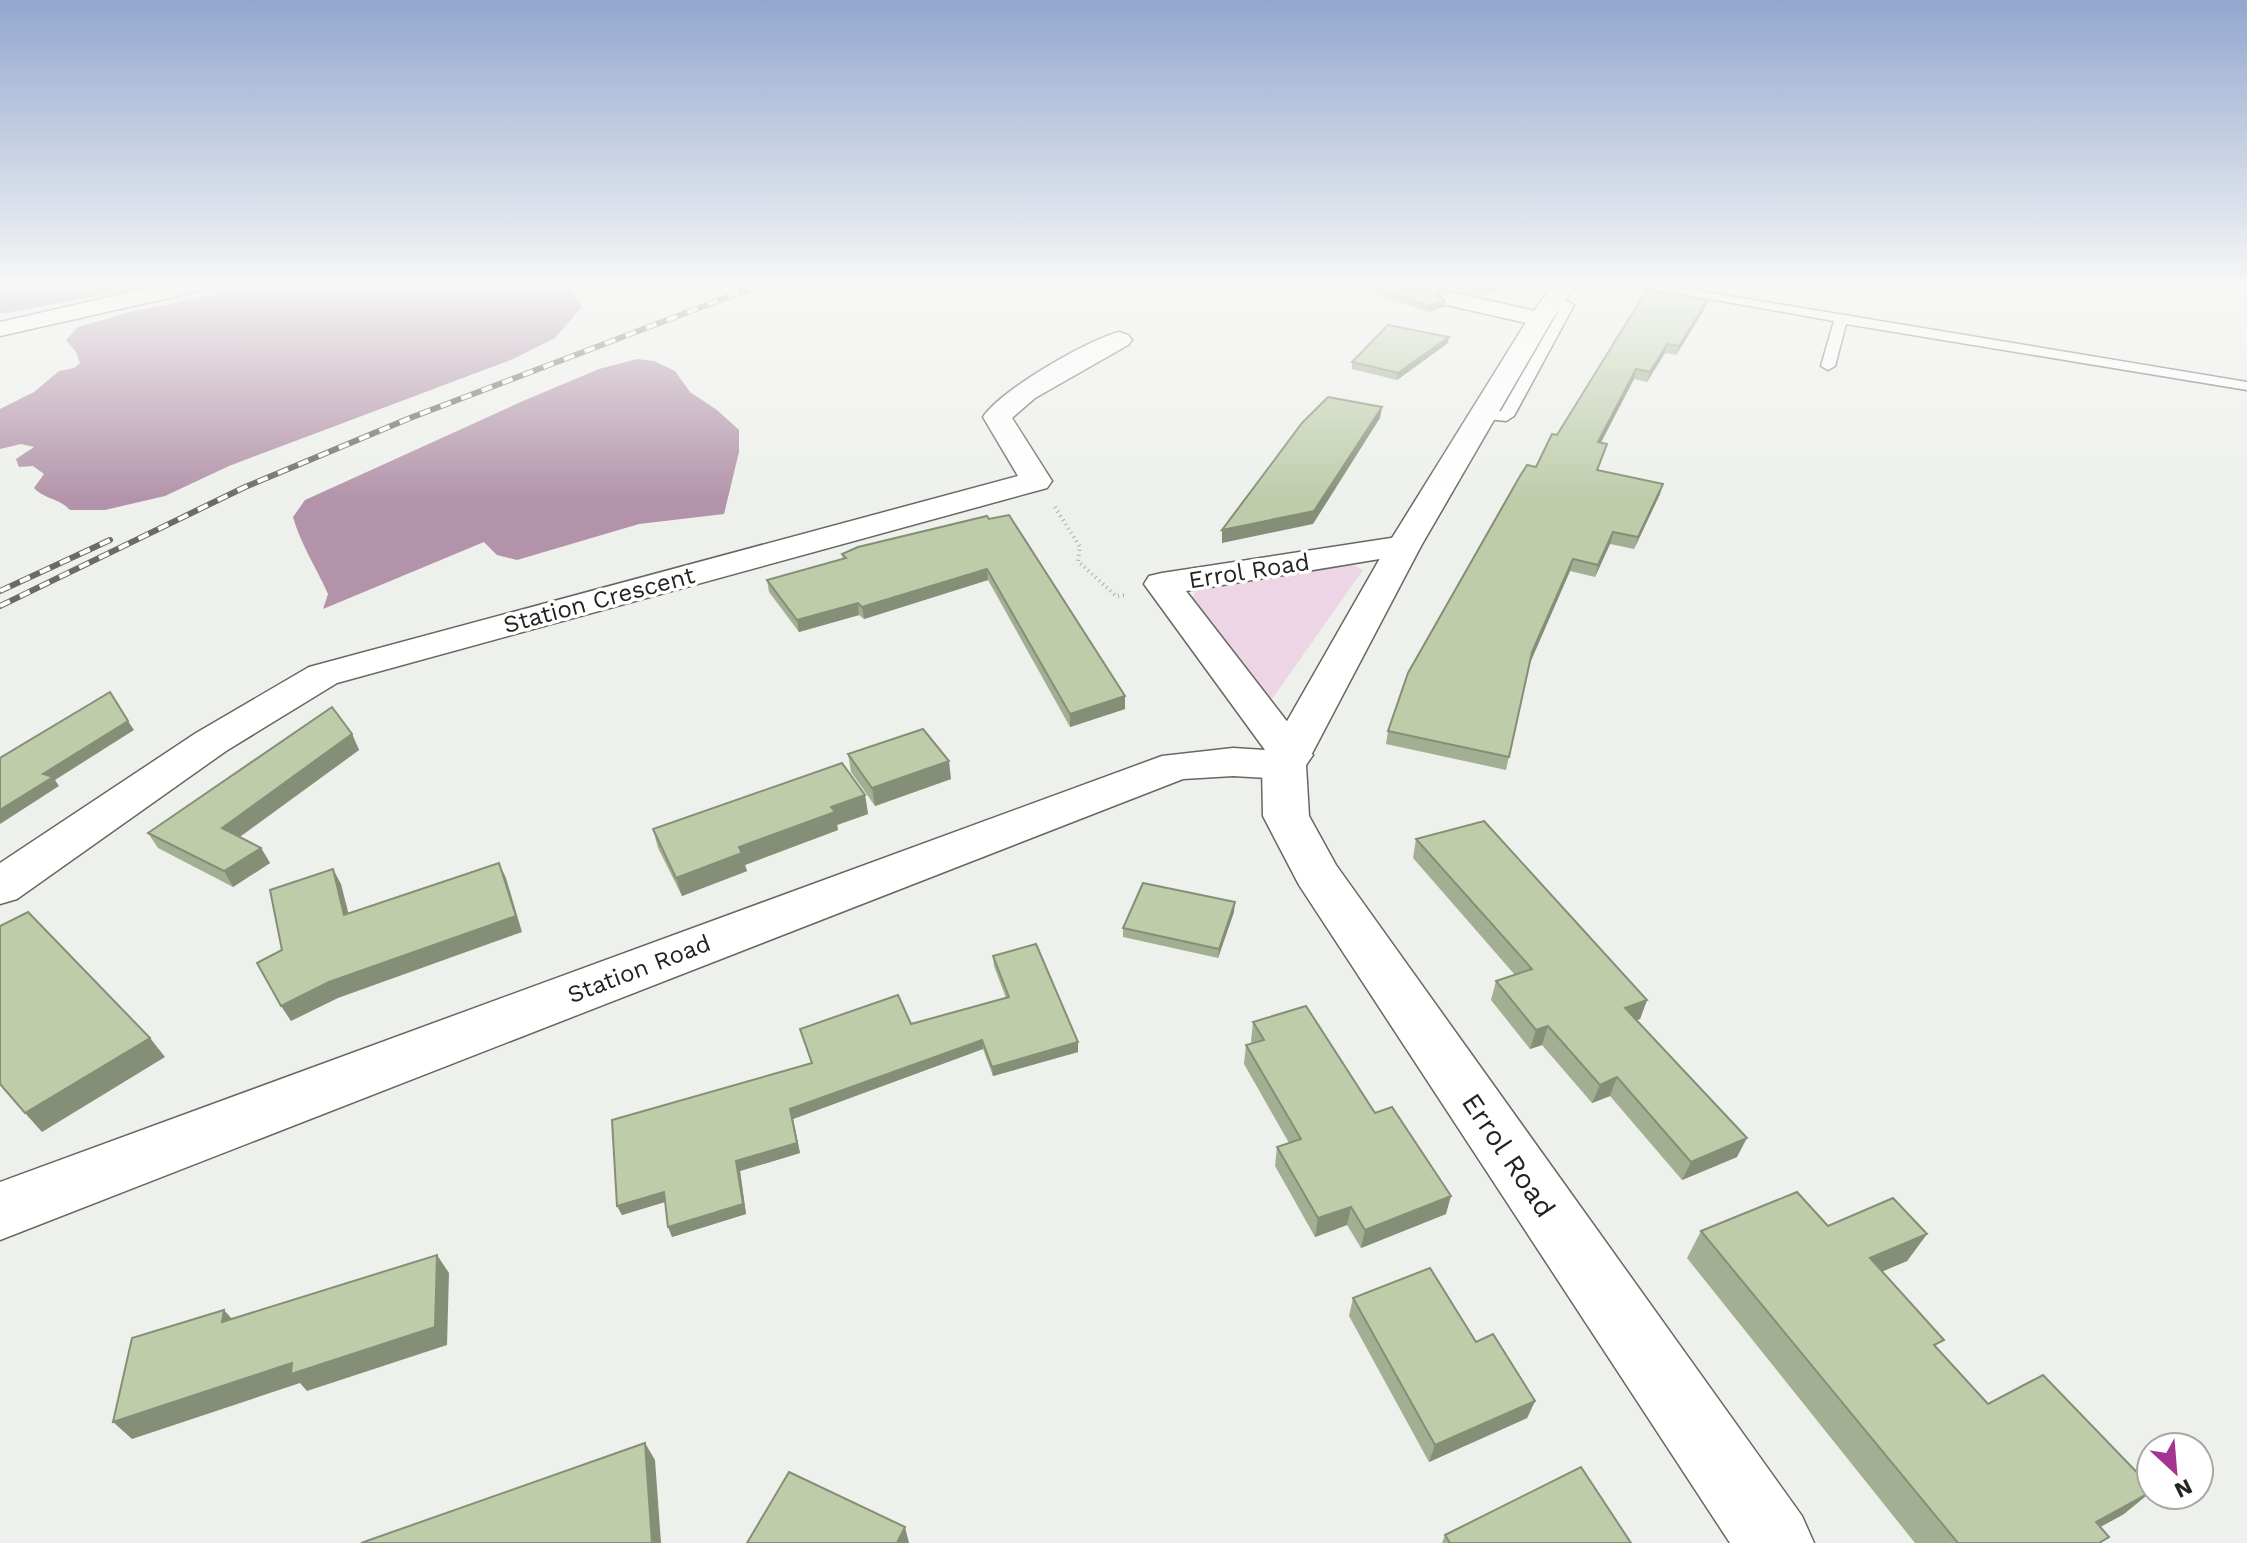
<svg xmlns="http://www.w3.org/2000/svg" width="2247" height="1543" font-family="'Work Sans',sans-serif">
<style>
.green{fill:#eed5e6}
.water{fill:#b293a9}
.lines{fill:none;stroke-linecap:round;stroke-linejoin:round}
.lane-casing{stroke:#666863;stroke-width:3}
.street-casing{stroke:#666863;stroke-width:3}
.secondary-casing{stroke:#666863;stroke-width:3}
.path{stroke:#abaca8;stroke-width:4;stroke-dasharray:1 4;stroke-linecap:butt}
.lane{fill:#fff;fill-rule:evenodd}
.street{fill:#fff;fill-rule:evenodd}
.secondary{fill:#fff;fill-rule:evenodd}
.rail-casing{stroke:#6a6b68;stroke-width:6}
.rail{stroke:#fff;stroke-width:4;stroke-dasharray:11;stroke-linecap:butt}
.wall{fill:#a3af92}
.shaded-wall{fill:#858f77}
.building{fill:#beccaa;stroke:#858f77;stroke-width:2}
.labels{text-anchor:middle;stroke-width:7;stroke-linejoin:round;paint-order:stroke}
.street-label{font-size:24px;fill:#232321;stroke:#fff}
.near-street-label{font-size:28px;fill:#232321;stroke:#fff}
</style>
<rect width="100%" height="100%" fill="#eef0eb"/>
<!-- green -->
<path class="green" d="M1342,560l21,10 -91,129 -13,-7 -67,-93 5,-13z"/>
<!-- water -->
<g class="water">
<path d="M0,285h154l-148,28h-6z"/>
<path d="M262,285h300l9,5 11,17 -27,31 -42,21 -284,107 -64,30 -60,14h-35c-11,-12 -26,-11 -36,-22l10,-14 -11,-8 -14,1 -3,-8 18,-12 -13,-3 -21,5v-40l34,-17 25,-21 15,-3 6,-5 -4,-11 -10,-12 12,-13 56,-16z"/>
<path d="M637,359l17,2 21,10 15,21 27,18 22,20v22l-15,62 -85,10 -122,36 -20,-5 -13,-13 -161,67 5,-15c-12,-27 -27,-49 -35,-77l12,-17 218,-99 76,-32z"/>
</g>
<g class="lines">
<defs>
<g id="lane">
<path d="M1632,285h31l584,97v8l-401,-66 -11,42 -7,4 -7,-4 13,-45z"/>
<path d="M1550,297h10l14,8 -60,111 -8,5 -28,-3v-6l23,-1 60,-104 -11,-4z"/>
</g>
<g id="street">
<path d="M162,285h44l-11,7 -195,44v-14z"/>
<path d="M1450,292l99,22 3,5 -3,5 -9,2 -98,-22 -4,-5 4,-5z"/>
<path d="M1119,332l9,3 4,5 -4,5 -93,53 -23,20 40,63 -5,7 -710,195 -111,68 -209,148 -17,5v-41l196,-130 113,-66 709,-191 -35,-59c18,-27 104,-77 136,-85z"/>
<path d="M1404,536l12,3 5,7 -5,7 -230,38 127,164 -14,20 -15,4 -51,-3 -50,3 -1183,461v-58l1162,-426 71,-8 32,2 -121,-166 5,-8 13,-3z"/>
</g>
<path id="secondary" d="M1553,285h23l-24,35 -131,226 -115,219 3,51 27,49 466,651 12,27h-84l-431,-658 -36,-69 -1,-51 125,-219 141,-227z"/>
</defs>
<!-- lane casing -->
<use href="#lane" class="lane-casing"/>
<!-- street casing -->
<use href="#street" class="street-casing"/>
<!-- secondary casing -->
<use href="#secondary" class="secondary-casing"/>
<!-- path -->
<path class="path" d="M1055,507l25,40 -2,14 38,35 9,-1"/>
<!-- lane -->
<use href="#lane" class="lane"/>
<!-- street -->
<use href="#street" class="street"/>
<!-- secondary -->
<use href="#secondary" class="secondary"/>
<defs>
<g id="rail">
<path d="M0,591l110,-51"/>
<path d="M0,606l245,-119 165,-69 349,-133"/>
</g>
</defs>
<!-- rail casing -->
<use href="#rail" class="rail-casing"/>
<!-- rail -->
<use href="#rail" class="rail"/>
</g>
<!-- wall -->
<g class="wall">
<path d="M1350,285h160l-30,11 -29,-7 -10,2 -3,4 6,12 -16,5z"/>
<path d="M1707,301l-3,9 -28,45 -11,-2 -18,29 -13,-3 -33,64 3,11 -6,16 62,24 -26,55 -24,-5 -15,33 -25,-6 -40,92 -24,107 -120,-26 2,-13 148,-264 21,-32z"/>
<path d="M1448,343l-51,37 -45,-11v-7z"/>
<path d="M987,516l138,193 -55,18 -82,-147 -124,39 -5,-4 -60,17 -30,-40 -2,-12 76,-21 -1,-5z"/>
<path d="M352,734l7,16 -119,87 21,11 9,15 -37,24 -75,-39 -10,-15z"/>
<path d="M848,754l103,25 -76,27 -24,-34z"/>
<path d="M865,795l3,19 -31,11 1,5 -93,35 2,6 -65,25 -24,-48 -5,-19z"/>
<path d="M1416,839l231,161 -7,19 -4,1 101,137 -55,23 -72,-84 -18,7 -50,-58 -12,4 -39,-49 5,-19 19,-6 -102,-117z"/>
<path d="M1234,912l-16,46 -95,-21v-9z"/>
<path d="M993,956l85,86v10l-85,24 -10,-27 -190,70 7,34 -60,18 6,43 -74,23 -7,-35 -43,13 -5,-9 194,-143 -11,-34 111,-5 95,-26 -12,-32z"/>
<path d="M1253,1022l122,91 71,101 -85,34 -14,-23 -32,12 -40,-71 2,-19 12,-4 -45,-79 2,-19 6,-2 -1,-2z"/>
<path d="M1828,1226l99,8 -20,27 -25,10 55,77 51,56 136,110 -24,13 2,16h-187l-228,-285 14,-27z"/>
<path d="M1353,1298l123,44 59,59 -8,17 -98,44 -80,-146z"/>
<path d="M1445,1535l186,8h-189z"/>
</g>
<!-- shaded-wall -->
<g class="shaded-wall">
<path d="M1442,285h9v4l-10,2 -6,8 1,-6z"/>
<path d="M1492,285l18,1 -30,10 1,-7z"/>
<path d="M1445,301l-1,6 -16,5 1,-6z"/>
<path d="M1707,301l-3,9 -28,45 3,-9z"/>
<path d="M1449,337l-1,6 -51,37 1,-7z"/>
<path d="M1667,344l-2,9 -18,29 3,-10z"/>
<path d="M1636,369l-2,10 -39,74 3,-11z"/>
<path d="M1382,407l-2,11 -67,106 -91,19v-13z"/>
<path d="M1663,484l-3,10 -26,55 4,-12z"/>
<path d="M1613,532l-3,12 -15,33 3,-12z"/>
<path d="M1573,559l-3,12 -41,94 3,-13z"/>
<path d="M987,569l1,11 -124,39 -2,-12z"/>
<path d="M858,603l1,12 -60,17 -2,-12z"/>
<path d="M1125,696v13l-55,18v-13z"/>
<path d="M128,721l6,9 -79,50 4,6 -59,38v-14l43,-36z"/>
<path d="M352,734l7,16 -128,93 -9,-15z"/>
<path d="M949,761l2,18 -76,27 -3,-18z"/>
<path d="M865,795l3,19 -31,11 1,5 -93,35 2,6 -65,25 -6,-18 63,-31 92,-40z"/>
<path d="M261,848l9,15 -37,24 -9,-16z"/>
<path d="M499,863l7,15 16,54 -184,66 -47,23 -10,-15z"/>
<path d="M333,869l8,15 12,47 -9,-16z"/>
<path d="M1235,902l-1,10 -16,46 1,-9z"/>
<path d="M1647,1000l-7,19 -22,8 7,-19z"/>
<path d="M1548,1026l-6,19 -12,4 6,-19z"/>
<path d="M150,1038l15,19 -123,75 -17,-19z"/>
<path d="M982,1040l1,9 -190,70 7,34 -60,18 6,43 -74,23 -4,-10 122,-118z"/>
<path d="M1078,1042v10l-85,24 -1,-9z"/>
<path d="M1617,1077l-7,19 -18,7 8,-18z"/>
<path d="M1747,1138l-10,19 -55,23 9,-18z"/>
<path d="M664,1192l4,9 -46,14 -5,-9z"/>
<path d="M1451,1196l-5,18 -85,34 4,-18z"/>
<path d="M1351,1207l-4,18 -32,12 3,-19z"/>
<path d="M1927,1234l-20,27 -56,24 19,-27z"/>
<path d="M437,1255l12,18 -2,72 -140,46 -7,-8 -168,56 -19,-17 179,-59z"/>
<path d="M224,1310l16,18 -18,-6z"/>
<path d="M1535,1401l-8,17 -98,44 6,-17z"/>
<path d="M645,1443l10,17 6,83h-9z"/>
<path d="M2151,1492l-27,22 -53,29 25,-21z"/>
<path d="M905,1527l4,16h-12z"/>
</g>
<!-- building -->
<g class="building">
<path d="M1369,285h73l-6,8 9,8 -16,5z"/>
<path d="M1464,285h28l-11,4z"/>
<path d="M1646,291l61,10 -28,45 -12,-2 -17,28 -14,-3 -38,73 9,2 -10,26 66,14 -25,53 -25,-5 -15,33 -25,-6 -41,93 -23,105 -121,-26 20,-58 112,-197 7,-11 9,2 16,-33 5,1z"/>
<path d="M1388,325l61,12 -51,36 -46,-11z"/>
<path d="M1328,397l54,10 -68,104 -92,19 80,-107z"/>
<path d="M1009,515l116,181 -55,18 -83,-145 -125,38 -4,-4 -61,17 -30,-40 79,-22 -4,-4 16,-7 129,-31 2,3z"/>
<path d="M110,692l18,29 -85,53 10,3 -53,33v-52z"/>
<path d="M332,707l20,27 -130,94 39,20 -37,23 -76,-38z"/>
<path d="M923,729l26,32 -77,27 -24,-34z"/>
<path d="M842,763l23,32 -34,12 4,5 -96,35 3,6 -66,25 -23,-49z"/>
<path d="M1484,821l163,179 -22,8 122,130 -56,24 -74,-85 -17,8 -52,-59 -12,4 -40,-49 36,-12 -116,-130z"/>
<path d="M499,863l17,53 -187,66 -48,24 -24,-43 25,-13 -12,-60 63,-21 11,46z"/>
<path d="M1143,883l92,19 -16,47 -96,-21z"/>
<path d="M28,912l122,126 -125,75 -25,-29v-158z"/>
<path d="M1036,944l42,98 -86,25 -10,-27 -192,69 7,34 -61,18 7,43 -75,23 -4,-35 -47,14 -5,-86 200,-57 -12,-34 98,-34 13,29 98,-27 -16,-41z"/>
<path d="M1306,1006l69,107 17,-6 59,89 -86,34 -14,-23 -33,11 -41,-71 24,-8 -55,-94 18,-5 -11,-18z"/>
<path d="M1797,1192l31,34 65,-28 34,36 -57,24 74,82 -10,5 54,59 55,-29 108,112v5l-55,30 13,15 -10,6h-141l-257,-312z"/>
<path d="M437,1255l-2,72 -144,47 1,-11 -179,59 19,-84 92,-28 -2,12z"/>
<path d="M1430,1268l46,74 17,-8 42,67 -100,44 -82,-147z"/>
<path d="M645,1443l7,100h-291z"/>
<path d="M1581,1467l50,76h-181l-5,-8z"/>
<path d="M789,1472l116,55 -8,16h-150z"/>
</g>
<!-- sky -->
<linearGradient id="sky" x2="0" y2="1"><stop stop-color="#92a7cf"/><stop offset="0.57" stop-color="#f7f8f6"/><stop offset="1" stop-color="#f7f8f6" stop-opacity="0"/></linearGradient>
<rect width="2247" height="501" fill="url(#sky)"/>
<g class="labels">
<!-- street labels -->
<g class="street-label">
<text transform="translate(1249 571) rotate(-9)" y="8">Errol Road</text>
<text transform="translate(599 600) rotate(-15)" y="8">Station Crescent</text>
<text transform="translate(639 969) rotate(-21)" y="8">Station Road</text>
</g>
<!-- near-street labels -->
<g class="near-street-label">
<text transform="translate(1509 1155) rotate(56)" y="10">Errol Road</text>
</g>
</g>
<!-- north arrow -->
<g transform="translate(2175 1471) rotate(154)"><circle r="38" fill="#ffffff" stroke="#a7a7a6" stroke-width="2"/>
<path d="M0-6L14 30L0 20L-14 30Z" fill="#a53490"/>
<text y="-12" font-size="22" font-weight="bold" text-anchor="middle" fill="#232321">N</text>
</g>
</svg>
